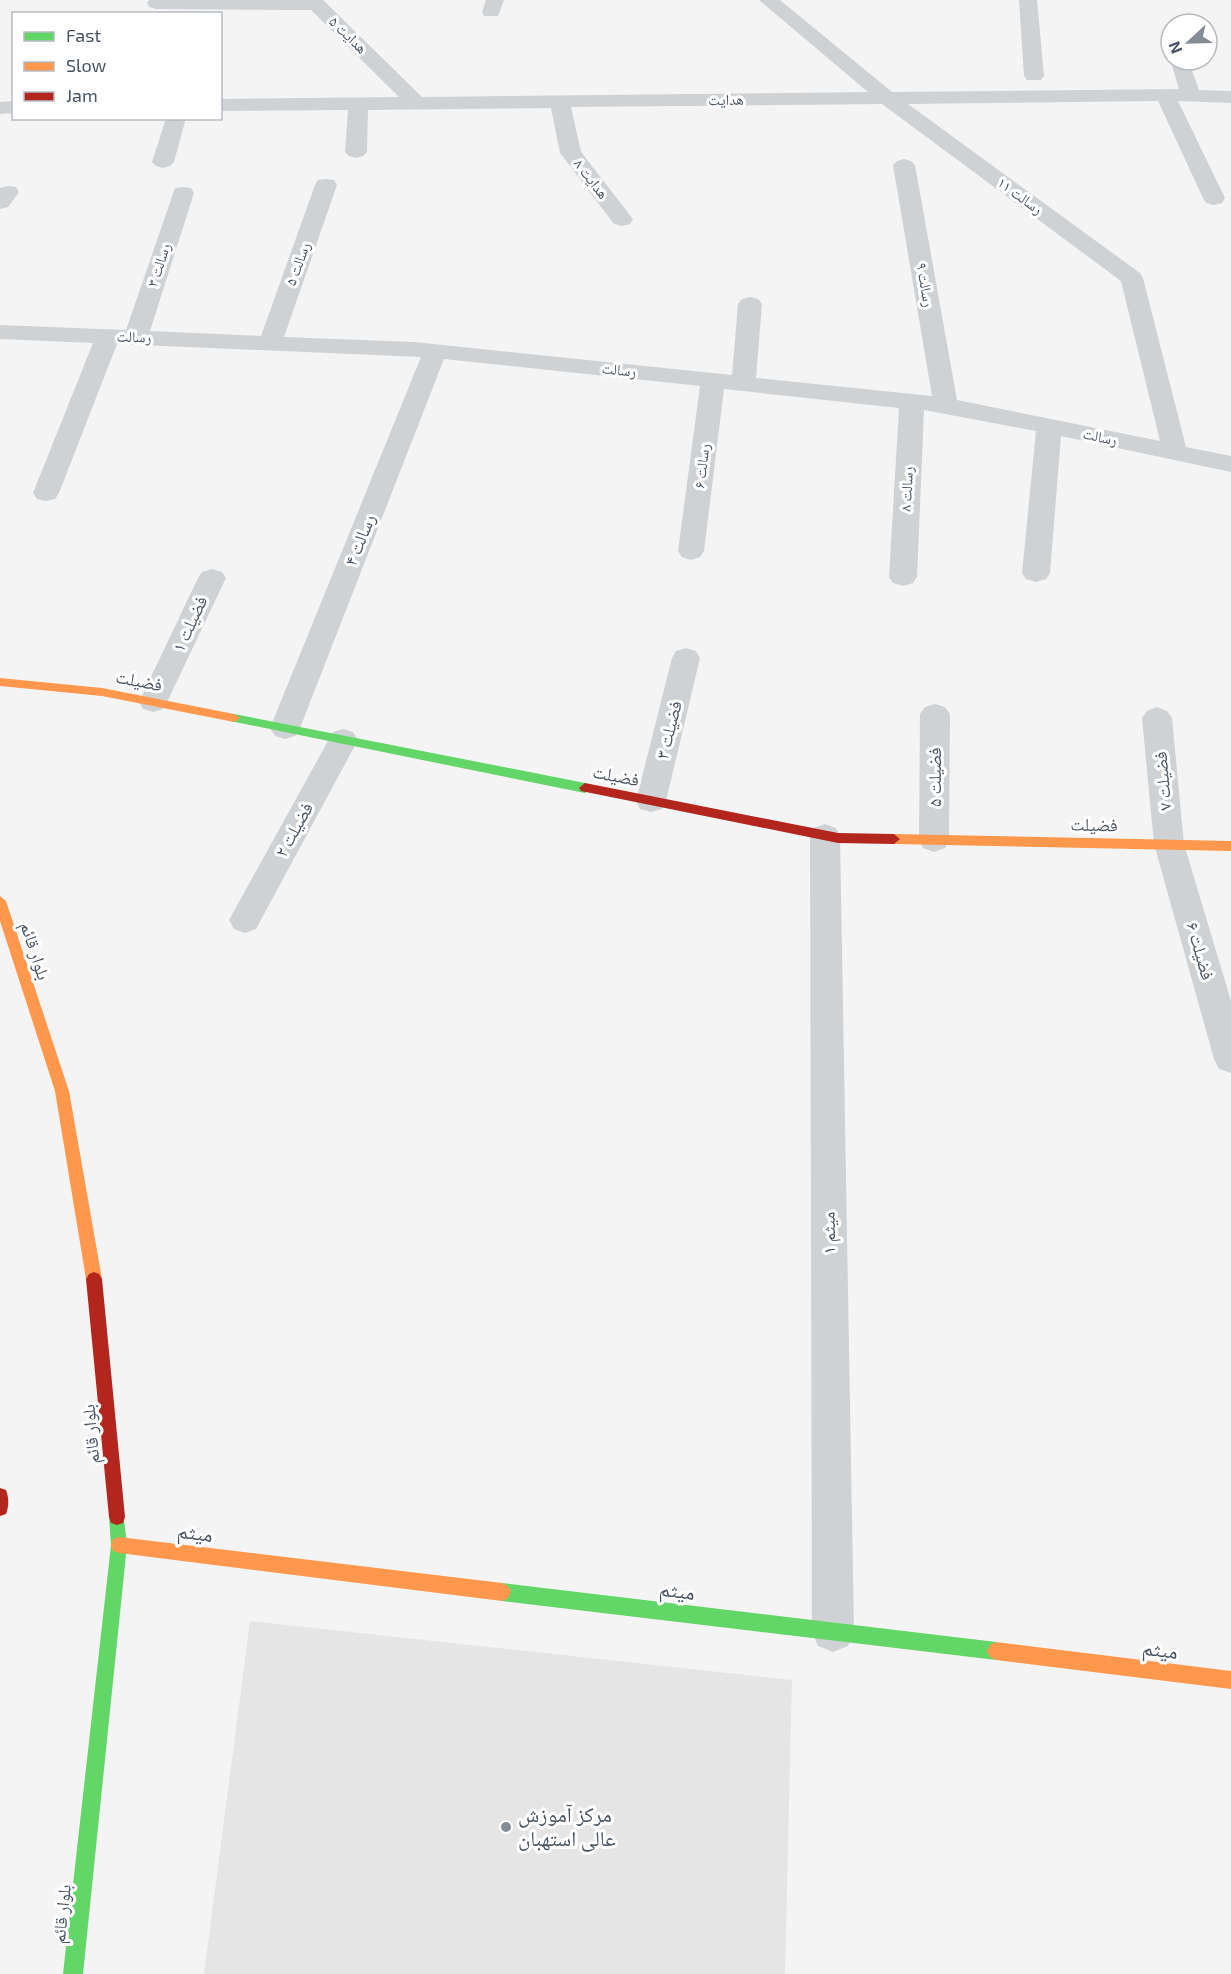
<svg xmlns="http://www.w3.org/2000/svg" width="1231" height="1974" font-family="'Exo 2','Noto Naskh Arabic',sans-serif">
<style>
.education{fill:#e5e5e6}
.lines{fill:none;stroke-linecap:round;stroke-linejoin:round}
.street{fill:#cfd2d5;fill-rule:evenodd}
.fast{fill:#63d668;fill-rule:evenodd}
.slow{fill:#ff974d;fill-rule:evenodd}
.jam{fill:#b3261e;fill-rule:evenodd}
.poi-dot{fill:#848c95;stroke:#fff;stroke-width:2}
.labels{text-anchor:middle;stroke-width:6;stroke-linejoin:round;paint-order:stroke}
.far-street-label{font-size:15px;fill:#485462;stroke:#fff}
.street-label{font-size:18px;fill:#485462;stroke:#fff}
.near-street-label{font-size:21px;fill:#485462;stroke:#fff}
.near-poi-label{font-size:21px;fill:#485462;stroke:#fff;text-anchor:start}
</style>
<rect width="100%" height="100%" fill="#f4f4f4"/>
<!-- education -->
<path class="education" d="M250,1621l542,59 -7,294h-581z"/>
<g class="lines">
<!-- street -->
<g class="street">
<path d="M149,0h174l99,97 446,-5 -109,-92h21l112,92 287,-3 -7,-23 3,-4h14l10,28 32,1v12l-53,-2 47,97 -3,5 -8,2 -8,-2 -3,-5 -45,-97 -250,3 232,169 3,5 43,169 45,9v16l-170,-36 -11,137 -4,6 -10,3 -10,-3 -4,-6 14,-142 -112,-21 -7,167 -4,6 -10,3 -10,-3 -4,-6 10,-169 -175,-19 -20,162 -4,6 -9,3 -9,-3 -4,-6 22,-165 -256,-27 -144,369 -5,8 -10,3 -10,-3 -5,-8 151,-371 -304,-13 -58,149 -4,6 -9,2 -9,-2 -4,-6 60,-150 -93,-4v-14l126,5 49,-142 8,-1 8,1 3,5 -44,138 111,5 54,-151 3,-5 8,-1 8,1 3,5 -53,152 130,5 318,33 6,-71 4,-5 8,-2 8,2 4,5 -6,74 176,18 -39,-231 4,-4 7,-2 7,2 4,4 42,235 203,41 -39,-160 -239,-177 -311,3 10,45 52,67 -3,5 -8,2 -8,-2 -54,-71 -9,-45 -183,2 -1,42 -4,4 -7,2 -7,-2 -4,-4 3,-42 -128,1v-12l179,-2 -88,-87 -155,-1 -7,-2 -2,-4z"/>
<path d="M486,0h18l-6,16h-14l-2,-4z"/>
<path d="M1019,0h18l7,76 -3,4h-14l-3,-4z"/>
<path d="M14,101v12l-14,1v-12z"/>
<path d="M166,118h20l-12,44 -4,4 -7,2 -7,-2 -4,-4z"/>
<path d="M8,186l8,1 3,5 -11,15 -8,2v-21z"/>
<path d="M212,569l10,3 4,6 -59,124 -4,7 -10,3 -10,-3 -4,-7 59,-124 4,-6z"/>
<path d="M686,648l10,3 4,7 -34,143 -4,8 -11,3 -11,-3 -4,-8 36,-143 4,-7z"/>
<path d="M935,704l10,3 5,7 -1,126 -4,8 -11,4 -11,-4 -4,-8 1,-126 5,-7z"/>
<path d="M1157,707l10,4 5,7 12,126 47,157v72l-12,-4 -5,-10 -60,-215 -12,-126 5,-7z"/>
<path d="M343,729l10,3 5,8 -102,189 -11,4 -11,-4 -5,-9 5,-9 99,-179z"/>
<path d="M825,824l11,4 4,8 14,795 -6,15 -15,6 -15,-6 -6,-15 -2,-795 4,-8z"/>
</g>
<!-- fast -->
<g class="fast">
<path d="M234,714l351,69 6,5 -6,5 -355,-72 -2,-3z"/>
<path d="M117,1509l6,2 4,34 -44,429h-20l48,-429 -2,-28 2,-6z"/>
<path d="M502,1583l494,59 6,3 3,6 -3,6 -6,3 -494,-59 -6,-3 -3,-6 3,-6z"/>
</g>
<!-- slow -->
<g class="slow">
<path d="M0,678l102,10 132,26 6,4 -6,4 -132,-26 -102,-10z"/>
<path d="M894,834l337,7v10l-337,-7 -6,-5z"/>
<path d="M0,896l6,5 63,190 33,188 -3,5 -5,2 -5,-2 -3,-5 -31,-188 -55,-170z"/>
<path d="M119,1537l383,46 6,3 3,6 -3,6 -6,3 -383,-48 -6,-2 -2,-6 2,-6z"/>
<path d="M996,1642l235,29v18l-235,-29 -6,-3 -3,-6 3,-6z"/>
</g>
<!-- jam -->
<g class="jam">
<path d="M585,783l253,50 56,1 6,5 -6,5 -56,-1 -257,-52 -2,-3z"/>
<path d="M94,1272l5,2 3,5 23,238 -2,6 -6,2 -6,-2 -2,-6 -23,-238 3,-5z"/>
<path d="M0,1488l6,2c3,8 3,16 0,24l-6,2z"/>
</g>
</g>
<!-- markers -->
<circle class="poi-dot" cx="506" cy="1827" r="6"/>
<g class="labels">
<!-- far-street labels -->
<g class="far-street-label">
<text transform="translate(348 35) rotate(44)" y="5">هدایت ۵</text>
<text transform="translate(726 100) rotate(-1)" y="5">هدایت</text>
<text transform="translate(591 179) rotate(52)" y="5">هدایت ۸</text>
<text transform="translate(1020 196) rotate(36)" y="5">رسالت ۱۱</text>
<text transform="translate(298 264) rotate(-70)" y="5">رسالت ۵</text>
<text transform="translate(159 265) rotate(-72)" y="5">رسالت ۳</text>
<text transform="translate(925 285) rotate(80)" y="5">رسالت ۹</text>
<text transform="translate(134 337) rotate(2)" y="5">رسالت</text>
<text transform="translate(619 370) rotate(6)" y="5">رسالت</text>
<text transform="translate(1100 437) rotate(12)" y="5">رسالت</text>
<text transform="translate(702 466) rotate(-83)" y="5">رسالت ۶</text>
<text transform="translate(907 489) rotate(-87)" y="5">رسالت ۸</text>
</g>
<!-- street labels -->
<g class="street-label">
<text transform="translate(360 540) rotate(-68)" y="6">رسالت ۴</text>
<text transform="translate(190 624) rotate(-65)" y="6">فضیلت ۱</text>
<text transform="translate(139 681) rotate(11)" y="6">فضیلت</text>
<text transform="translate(669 730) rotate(-76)" y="6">فضیلت ۳</text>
<text transform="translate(616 776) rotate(11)" y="6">فضیلت</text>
<text transform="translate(935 777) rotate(-90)" y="6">فضیلت ۵</text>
<text transform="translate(1163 781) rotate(-95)" y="6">فضیلت ۷</text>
<text transform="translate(1094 825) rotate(1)" y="6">فضیلت</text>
<text transform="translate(294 830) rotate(-61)" y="6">فضیلت ۲</text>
<text transform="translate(35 951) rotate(72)" y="6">بلوار قائم</text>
<text transform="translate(1200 951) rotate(74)" y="6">فضیلت ۶</text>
<text transform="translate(829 1233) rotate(-91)" y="6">میثم ۱</text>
<text transform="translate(91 1434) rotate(-95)" y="6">بلوار قائم</text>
<text transform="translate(62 1914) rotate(-84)" y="6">بلوار قائم</text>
</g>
<!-- near-street labels -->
<g class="near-street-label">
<text transform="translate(195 1533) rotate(7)" y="7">میثم</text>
<text transform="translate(677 1591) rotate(7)" y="7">میثم</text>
<text transform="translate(1160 1650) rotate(7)" y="7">میثم</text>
</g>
<!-- near-poi labels -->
<g class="near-poi-label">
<text x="518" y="1822">مرکز آموزش<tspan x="518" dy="24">عالی استهبان</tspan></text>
</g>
</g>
<!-- legend -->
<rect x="12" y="12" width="210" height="108" fill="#ffffff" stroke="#b6bbc0" stroke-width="1.5"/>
<rect x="24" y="32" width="30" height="9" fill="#63d668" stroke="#b6bbc0" stroke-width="1.5"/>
<text x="66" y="42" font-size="18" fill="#485462">Fast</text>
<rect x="24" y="62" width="30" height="9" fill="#ff974d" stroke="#b6bbc0" stroke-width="1.5"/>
<text x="66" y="72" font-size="18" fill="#485462">Slow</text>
<rect x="24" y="92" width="30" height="9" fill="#b3261e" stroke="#b6bbc0" stroke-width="1.5"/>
<text x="66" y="102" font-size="18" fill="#485462">Jam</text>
<!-- north arrow -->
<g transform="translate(1189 42) rotate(248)"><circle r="28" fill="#ffffff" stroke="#b6bbc0" stroke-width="1.5"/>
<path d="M0-4.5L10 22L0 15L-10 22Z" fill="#848c95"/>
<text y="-9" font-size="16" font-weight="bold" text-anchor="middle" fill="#485462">N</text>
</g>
</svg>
